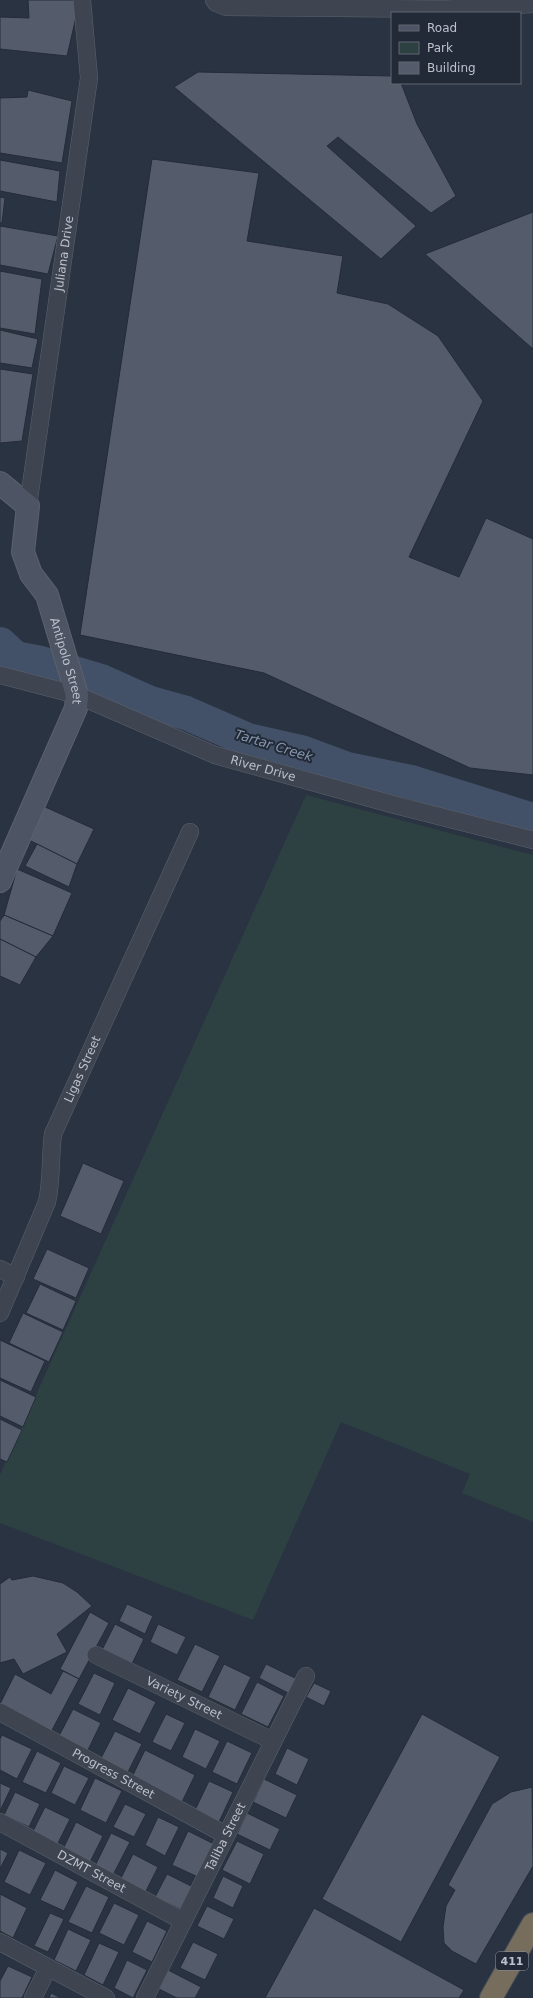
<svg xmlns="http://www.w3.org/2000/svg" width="533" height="1998" font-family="'DejaVu Sans',sans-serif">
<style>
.green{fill:#2d4143}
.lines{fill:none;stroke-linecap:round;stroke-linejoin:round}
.river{stroke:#425068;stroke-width:34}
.building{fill:#545c6c;stroke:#252c39}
.street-casing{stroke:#5c636e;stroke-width:18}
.secondary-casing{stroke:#5c636e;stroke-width:24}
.highway-casing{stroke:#49505c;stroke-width:24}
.street{stroke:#3e4551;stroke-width:17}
.secondary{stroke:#4d5464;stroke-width:22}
.highway{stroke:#766d5c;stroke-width:22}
.labels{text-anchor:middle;stroke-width:4;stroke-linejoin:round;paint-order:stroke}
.shield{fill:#232a37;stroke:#8d949f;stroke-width:1}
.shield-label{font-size:11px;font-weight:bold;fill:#bbc1cb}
.street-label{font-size:12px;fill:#bbc1cb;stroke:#232a37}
.water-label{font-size:13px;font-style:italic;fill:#8696af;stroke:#232a37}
</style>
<rect width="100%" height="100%" fill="#2a3341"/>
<!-- green -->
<path class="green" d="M306,795l227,60v667l-71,-29 8,-19 -129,-52 -88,198 -253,-97v-48z"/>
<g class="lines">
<!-- river -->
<path class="river" d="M0,644l15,14 26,5 60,18 49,22 36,10 62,27 53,12 46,17 64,13 122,38"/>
</g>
<!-- building -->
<g class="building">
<path d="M28,0h52l-13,56 -67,-7v-32l29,1z"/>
<path d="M198,72l194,4v7h9l16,41 39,72 -25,17 -93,-76 -11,9 89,80 -35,33 -207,-172z"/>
<path d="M28,90l44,11 -10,62 -62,-10v-55l27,-1z"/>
<path d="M152,159l107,14 -12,68 96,15 -6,37 51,11 50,32 45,65 -74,156 50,20 27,-59 47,21v236l-63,-7 -206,-95 -184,-38z"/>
<path d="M0,160l60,11 -3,31 -57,-11z"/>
<path d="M0,197l5,1 -3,25h-2z"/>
<path d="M533,212v137l-108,-95z"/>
<path d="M0,226l58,10 -10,38 -48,-9z"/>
<path d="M0,271l42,8 -7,55 -35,-6z"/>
<path d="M0,330l38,9 -6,29 -32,-5z"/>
<path d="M0,369l33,5 -11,67 -22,2z"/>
<path d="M43,806l51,23 -17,35 -48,-24z"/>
<path d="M37,844l40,20 -8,23 -44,-21z"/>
<path d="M17,869l55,24 -19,43 -49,-21z"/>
<path d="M4,915l49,21 -17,21 -36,-18v-18z"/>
<path d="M0,939l36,18 -16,28 -20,-9z"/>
<path d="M83,1163l41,18 -23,53 -41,-18z"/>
<path d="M47,1249l42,19 -13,30 -43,-19z"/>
<path d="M40,1284l36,17 -13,29 -37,-17z"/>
<path d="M23,1313l40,19 -14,30 -40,-19z"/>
<path d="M0,1340l45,21 -14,31 -31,-14z"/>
<path d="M0,1380l36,17 -13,30 -23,-11z"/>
<path d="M0,1419l22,11 -15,32 -7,-3z"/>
<path d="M33,1576l30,7 14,9 15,14 -35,28 10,18 -44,22 -9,-15 -14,4v-79l10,-7 2,3z"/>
<path d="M127,1604l26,12 -8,18 -26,-13z"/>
<path d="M90,1612l19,11 -30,56 -19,-10z"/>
<path d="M115,1624l29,15 -14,29 -30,-14z"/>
<path d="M158,1624l28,13 -9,18 -27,-13z"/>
<path d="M195,1644l25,12 -18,36 -25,-12z"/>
<path d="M224,1664l27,13 -16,33 -27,-13z"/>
<path d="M266,1664l31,15 -7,15 -31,-16z"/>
<path d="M63,1671l16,8 -28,53 -51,-28 15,-30 36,20z"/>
<path d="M94,1673l21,10 -15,32 -22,-11z"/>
<path d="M257,1682l27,14 -16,31 -27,-13z"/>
<path d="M314,1683l17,8 -7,15 -18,-9z"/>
<path d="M128,1688l28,14 -16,32 -28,-14z"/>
<path d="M73,1709l28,14 -13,27 -29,-14z"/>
<path d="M166,1714l19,9 -14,28 -19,-9z"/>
<path d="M422,1714l78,43 -99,185 -79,-43z"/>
<path d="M195,1729l25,12 -14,28 -24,-12z"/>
<path d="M115,1731l27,13 -14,28 -27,-14z"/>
<path d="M2,1735l30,14 -15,30 -17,-9v-31z"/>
<path d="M227,1741l25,12 -15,31 -25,-12z"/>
<path d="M287,1748l22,11 -12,26 -22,-11z"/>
<path d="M145,1750l50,25 -13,27 -50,-25z"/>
<path d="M37,1751l24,12 -15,30 -24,-11z"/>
<path d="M64,1766l25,12 -14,27 -24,-12z"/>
<path d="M95,1778l27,13 -16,32 -26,-13z"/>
<path d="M264,1779l33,16 -11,23 -33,-16z"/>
<path d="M209,1781l24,11 -14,30 -24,-12z"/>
<path d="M0,1783l11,5 -11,23z"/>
<path d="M532,1787l1,79 -57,98 -24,-13 -8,-8 -1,-16 3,-21 9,-16 -7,-5 44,-81 19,-12z"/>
<path d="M15,1792l25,12 -11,23 -25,-12z"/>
<path d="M125,1804l21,10 -12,23 -21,-10z"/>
<path d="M45,1807l25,12 -13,26 -25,-12z"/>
<path d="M247,1813l33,16 -10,21 -33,-16z"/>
<path d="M158,1817l21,10 -14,29 -20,-11z"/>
<path d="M76,1822l27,14 -13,26 -27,-13z"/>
<path d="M188,1831l26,13 -16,33 -26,-12z"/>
<path d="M111,1833l19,9 -17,33 -18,-9z"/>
<path d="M237,1841l27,13 -14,30 -28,-14z"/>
<path d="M0,1849l8,4 -8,16z"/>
<path d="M19,1850l27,13 -16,32 -26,-13z"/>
<path d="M133,1854l25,13 -13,26 -25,-13z"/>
<path d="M55,1870l23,12 -14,29 -24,-11z"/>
<path d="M167,1874l26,13 -11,23 -27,-13z"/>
<path d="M223,1876l20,10 -10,22 -20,-10z"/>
<path d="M86,1886l23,11 -17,36 -24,-11z"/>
<path d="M0,1894l27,14 -14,30 -13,-7z"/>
<path d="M114,1903l25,12 -15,30 -25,-12z"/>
<path d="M207,1906l27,13 -10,20 -27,-13z"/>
<path d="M314,1908l150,82 -5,8h-194z"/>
<path d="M50,1913l14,6 -16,33 -14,-6z"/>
<path d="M147,1921l20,10 -15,31 -20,-10z"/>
<path d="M68,1929l23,11 -15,31 -22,-11z"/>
<path d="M193,1942l25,12 -13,26 -25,-12z"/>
<path d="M99,1943l20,9 -16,33 -19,-10z"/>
<path d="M127,1960l20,10 -14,28 -19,-10z"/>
<path d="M8,1966l24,11 -10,21h-22v-17z"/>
<path d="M168,1970l33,17 -6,11h-18l-18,-9z"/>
<path d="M51,1993l10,5h-12z"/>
</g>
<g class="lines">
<defs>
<g id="street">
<path d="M214,0l2,3 10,4 219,2 88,-5"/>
<path id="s1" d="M28,506l61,-428 -7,-78"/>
<path id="s2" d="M0,675l77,20 138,60 180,50 138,35"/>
<path d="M0,1269l16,8"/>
<path id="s3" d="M0,1313l47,-111c5,-22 3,-45 6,-68l137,-302"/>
<path id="s4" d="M96,1655l177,86"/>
<path id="s5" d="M0,1712l226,123"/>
<path id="s6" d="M0,1822l183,99"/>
<path d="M0,1942l106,56"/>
<path d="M33,1998l15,-30"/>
<path id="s7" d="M145,1998l161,-322"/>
</g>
<g id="secondary">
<path id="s8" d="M0,483l28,23 -5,46 8,22 16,21 30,100 -1,13 -76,173"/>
</g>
<path id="highway" d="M491,1998l42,-74"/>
</defs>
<!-- street casing -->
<use href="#street" class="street-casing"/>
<!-- secondary casing -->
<use href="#secondary" class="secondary-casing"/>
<!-- highway casing -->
<use href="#highway" class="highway-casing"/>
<!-- street -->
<use href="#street" class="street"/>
<!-- secondary -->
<use href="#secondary" class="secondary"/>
<!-- highway -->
<use href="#highway" class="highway"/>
</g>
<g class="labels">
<!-- shield labels -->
<rect class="shield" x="496" y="1952" width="32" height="18" rx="3"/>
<g class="shield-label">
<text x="512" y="1965">411</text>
</g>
<!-- street labels -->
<g class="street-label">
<text dy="4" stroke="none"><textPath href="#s1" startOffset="255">Juliana Drive</textPath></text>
<text dy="4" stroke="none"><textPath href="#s8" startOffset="201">Antipolo Street</textPath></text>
<text dy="4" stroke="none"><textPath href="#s2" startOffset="280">River Drive</textPath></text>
<text dy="4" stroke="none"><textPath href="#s3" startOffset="260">Ligas Street</textPath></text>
<text dy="4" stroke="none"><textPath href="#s4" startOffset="98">Variety Street</textPath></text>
<text dy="4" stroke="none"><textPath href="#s5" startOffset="129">Progress Street</textPath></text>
<text dy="4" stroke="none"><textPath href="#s7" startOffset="180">Taliba Street</textPath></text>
<text dy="4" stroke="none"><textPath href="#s6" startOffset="104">DZMT Street</textPath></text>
</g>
<!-- water labels -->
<g class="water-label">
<text transform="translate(274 745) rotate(17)" y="5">Tartar Creek</text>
</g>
</g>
<!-- legend -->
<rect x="391" y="12" width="130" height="72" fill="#232a37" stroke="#606672"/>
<rect x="399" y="25" width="20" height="6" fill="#4d5464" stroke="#606672"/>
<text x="427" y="32" font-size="12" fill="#bbc1cb">Road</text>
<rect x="399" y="42" width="20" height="12" fill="#2d4143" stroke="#606672"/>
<text x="427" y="52" font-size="12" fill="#bbc1cb">Park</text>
<rect x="399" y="62" width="20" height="12" fill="#545c6c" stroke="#606672"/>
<text x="427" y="72" font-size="12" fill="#bbc1cb">Building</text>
</svg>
